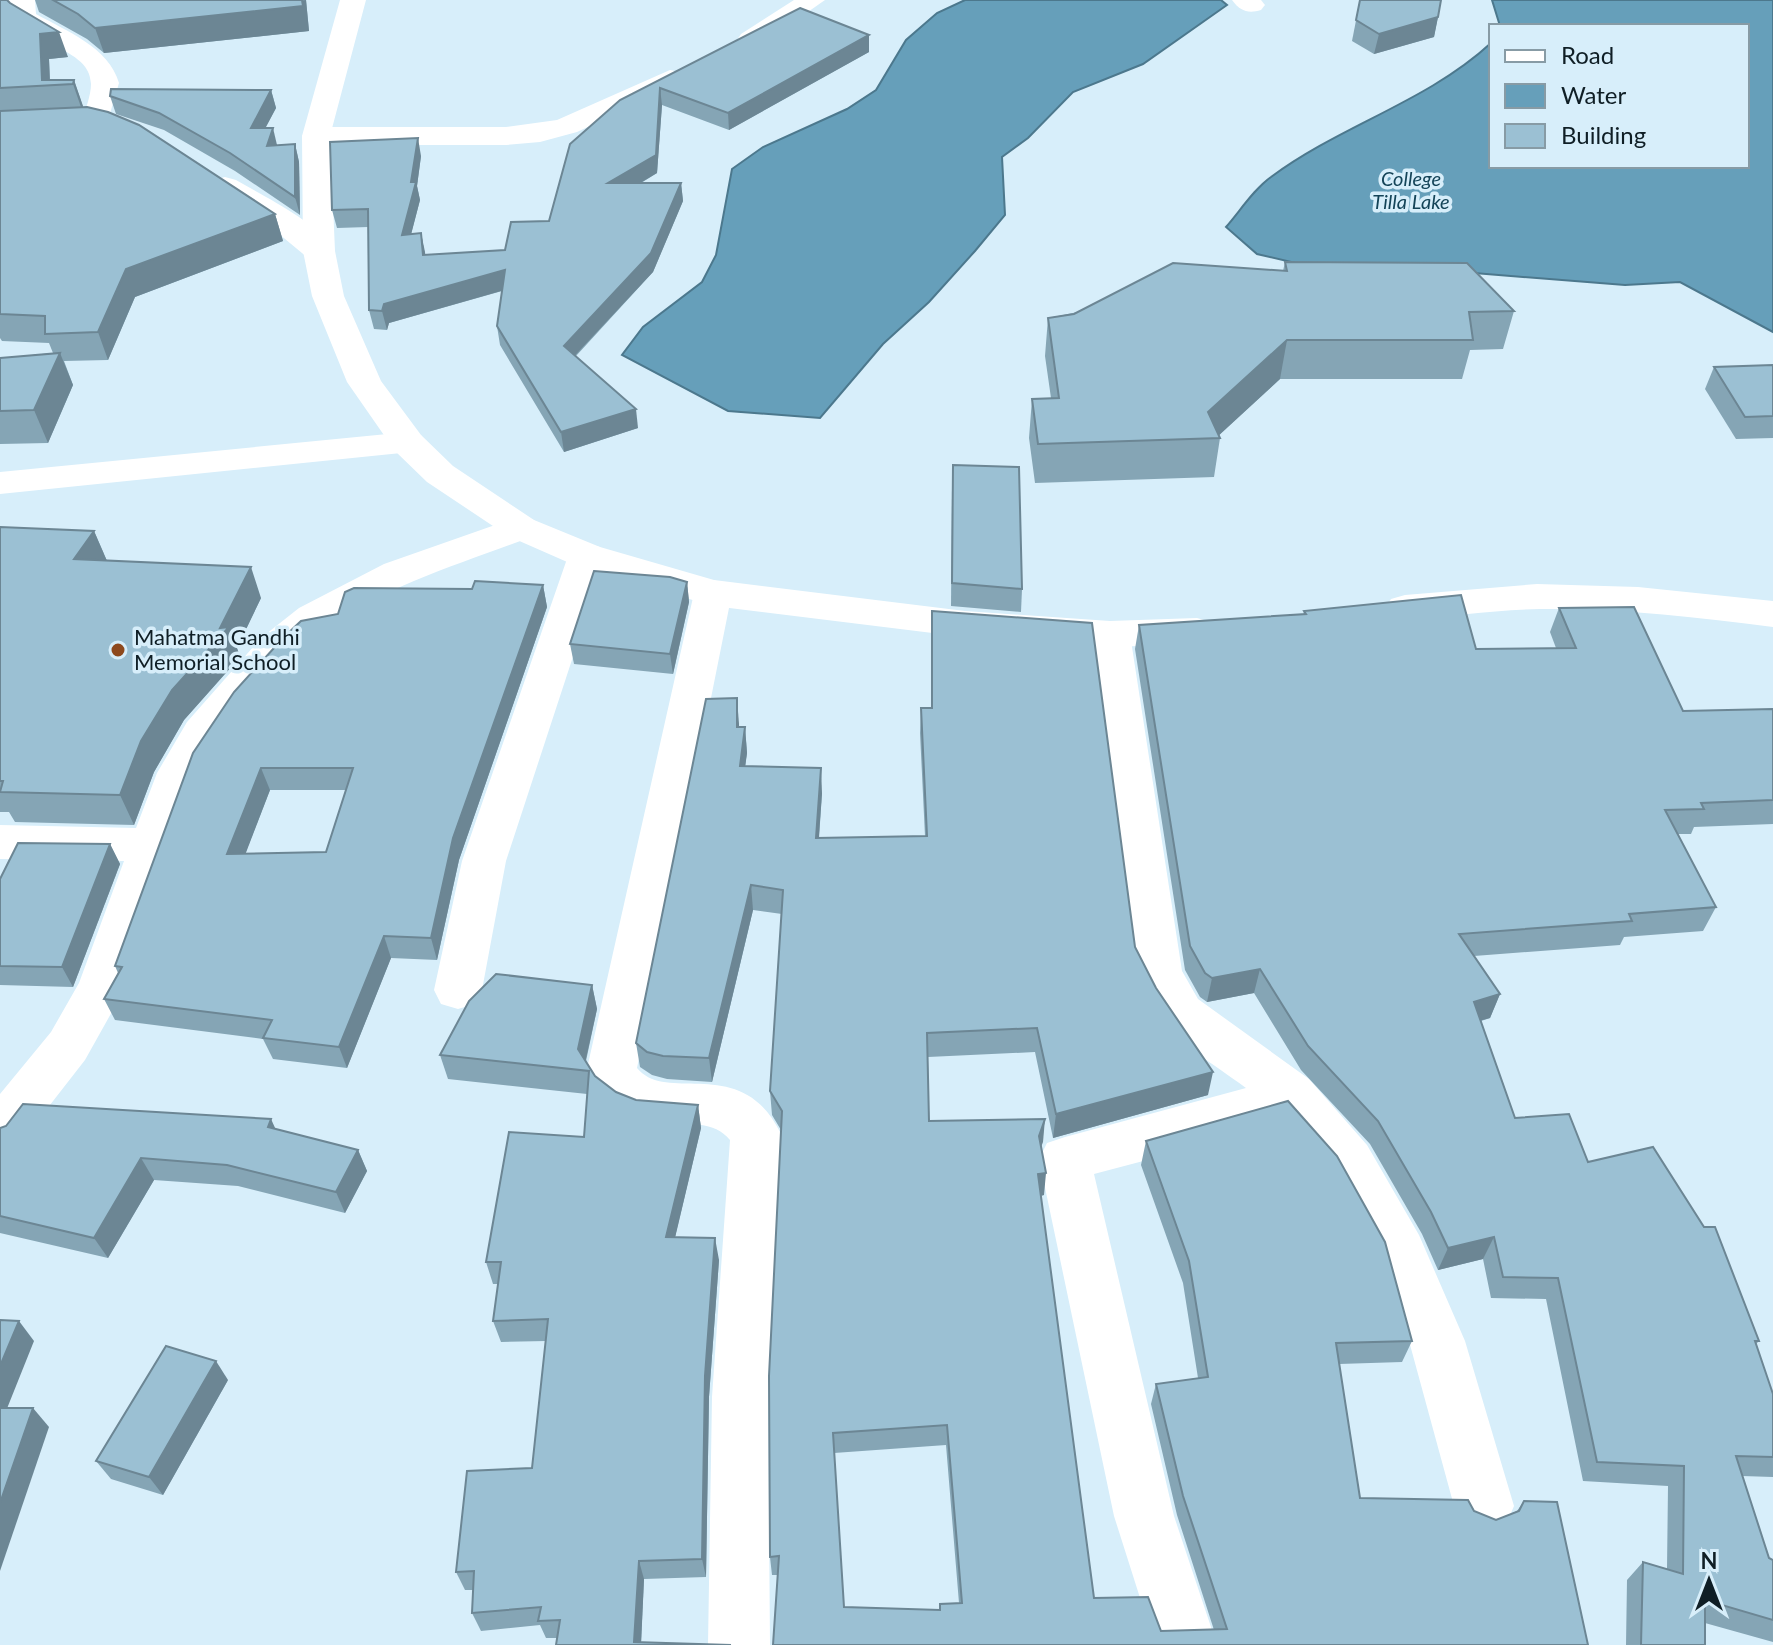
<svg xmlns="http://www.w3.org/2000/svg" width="1773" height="1645" font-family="Lato,sans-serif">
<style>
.water{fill:#669fba;stroke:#4c788d;stroke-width:2}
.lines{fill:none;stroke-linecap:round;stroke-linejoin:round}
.minor{fill:#fff;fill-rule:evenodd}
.major{fill:#fff;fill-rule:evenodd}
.wall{fill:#85a5b5;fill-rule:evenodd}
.shaded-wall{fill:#6c8694}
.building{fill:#9bc0d3;stroke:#6c8694;stroke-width:2;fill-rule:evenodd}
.poi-dot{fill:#8d491d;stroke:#d7eefa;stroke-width:3}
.labels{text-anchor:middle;stroke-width:7;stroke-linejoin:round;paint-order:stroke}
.far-water-label{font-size:20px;font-style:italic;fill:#144458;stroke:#d7eefa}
.poi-label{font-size:22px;fill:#0f1e25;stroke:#d7eefa;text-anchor:start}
</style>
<rect width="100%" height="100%" fill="#d7eefa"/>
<!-- water -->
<g class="water">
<path d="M965,0h256l6,5 -84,59 -70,28 -45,46 -26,19 3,58 -30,36 -46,51 -46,42 -63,74 -92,-7 -106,-56 21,-28 59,-45 14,-27 16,-86 31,-22 84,-38 29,-19 30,-50 31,-27z"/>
<path d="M1492,0h281v332l-93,-50 -55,3 -151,-12 -140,-1 -77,-18 -31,-27c14,-16 28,-38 45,-50 70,-52 156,-75 220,-134v123h256v-140h-247z"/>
</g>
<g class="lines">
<!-- minor -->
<g class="minor">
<path d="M9,0h26l1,14c30,17 73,33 83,69l-13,44 -10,3 -10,-3 -4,-6c3,-11 9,-25 9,-37 0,-42 -82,-38 -82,-84z"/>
<path d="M794,0h31l-66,46h-18l-4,-6 4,-6z"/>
<path d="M1232,0h29l4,5 -4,5c-13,4 -21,1 -29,-10z"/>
<path d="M670,70l10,2 4,6 -4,6 -103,48 -37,10 -34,3h-190l-10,-3 -4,-6 4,-6 10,-3h190l51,-7z"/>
<path d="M225,177l11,3c32,19 77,39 99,71l-5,7 -11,2 -11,-2 -35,-29 -59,-37 -4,-6 4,-6z"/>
<path d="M408,432l13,3 5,8 -5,8 -421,43v-22z"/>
<path d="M521,516l13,4 6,8 -6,8c-69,26 -145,49 -207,90 -53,36 -96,94 -128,148l-81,227 -33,59 -67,86 -18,7v-59l51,-62 28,-49 45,-122 -124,-2v-34l136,3 21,-55 30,-51 74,-84 38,-30 85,-44z"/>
<path d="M587,544l13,3 6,9 -100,305 -24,129 -7,14 -17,5 -17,-5 -7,-14 28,-129 106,-305 6,-9z"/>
<path d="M713,580l14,4 5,9 -95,475c30,37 105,-16 144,66l-13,263 2,248h-62l4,-248 18,-257c-31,-39 -103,16 -144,-67l108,-480 5,-9z"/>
<path d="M1110,621l14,4 6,9 52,337 16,28 111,80 58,66 52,90 46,106 49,165 -9,21 -21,9 -21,-9 -9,-21 -45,-165 -31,-78 -47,-86 -50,-58 -62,22 -125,33 80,342 43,129h-62l-41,-129 -75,-357 8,-16 18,-6 181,-49c-51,-38 -90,-54 -112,-117l-44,-337 6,-9z"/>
</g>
<!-- major -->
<g class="major">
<path d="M340,0h26l-36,136 5,115 9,45 37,85 40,54 32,31 81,54 66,27 114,33 251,31 145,10 87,-3 14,4 6,9 -6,9 -14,4 -87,3 -145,-10 -252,-31 -139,-41 -66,-29 -81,-54 -32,-31 -48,-69 -35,-86 -9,-45 -1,-115z"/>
<path d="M1537,584l101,3 135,14v26c-77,-10 -155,-19 -233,-18 -45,1 -90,7 -135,12l-14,-4 -6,-9 6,-9 14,-4z"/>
</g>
</g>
<!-- wall -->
<g class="wall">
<path d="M0,0l10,3 58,54 -19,2 1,21h24l9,27 192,107 8,27 -148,56 -27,63 -44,1 9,24 -25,58 -48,1v-86l53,-5 -4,-10 -47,-2 -2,-3z"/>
<path d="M35,0h271l3,31 -205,22 -17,-14 -48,-27z"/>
<path d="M1360,0l78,17 -4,20 -60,17 -22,-13z"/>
<path d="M800,8l69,27v17l-140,78 -67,-25 -5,68 -16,10h40l2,18 -30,71 -77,84 62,72 -74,24 -64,-107 -3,-19 5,-35 -113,32 -2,7 -13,-1 -5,-19 -1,-83 -31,1 -5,-18 89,-54 -4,30 3,14 -9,34 10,-1 4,22 80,-5 44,-29 71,-121z"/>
<path d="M271,90l5,18 -11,20 12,17 18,-1 4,18 1,53 -65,-44 -71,-41 -48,-16 -6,-18z"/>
<path d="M1285,262l229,49 -11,38 -33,1 -8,29h-182l-61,56 1,3 -6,39 -179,6 -6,-45 3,-39 19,-1 -6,-42 3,-38 235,-47z"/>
<path d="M1773,365v73l-37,1 -31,-50 9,-22z"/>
<path d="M952,488l70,101 -1,23 -70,-6z"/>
<path d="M0,527l94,4 13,30 154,37 -24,50 3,9 -56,63 -30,52 -20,53 -119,-3 -6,-10h-9z"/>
<path d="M687,582l2,20 -16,72 -99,-10 -4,-20z"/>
<path d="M543,585l4,22 -88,253 -22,100 -46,-2 -44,110 -74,-9 -10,-20 -148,-19 -11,-21 14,-26 -3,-7 186,-345 171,-32zM270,790h76l-20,62 -81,2z"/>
<path d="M1559,608l124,103 90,-2v115l-79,3 -3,7h-14l39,73 -13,24 -79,6 -4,8 -146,11 26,38 -10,24 -9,3 34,97 73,44 171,179 -3,3 17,50v83l-31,-1 27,82 4,2v82l-68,-19v22h-79l1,-65 16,-18 24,7 1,-83 -85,-5 -37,-182 -55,-1 -8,-39 -45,11 -16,-36 -52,-90 -69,-74 -47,-77 -47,9 -7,-5 -15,-27 -50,-321 4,-24 164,-10 1,-4 172,38 80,-1 -6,-16z"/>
<path d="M931,636l204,311 73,148 -155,43 -18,-86 -107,5 1,64 116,-2 -4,27 3,49 -4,1 54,402 67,33 53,-1 -37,-115 -26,-111 5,-20 42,-6 -15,-95 -42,-118 5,-24 266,200 -10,21 -63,2 21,134 114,13 22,9 21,-9 7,-10 64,144h-815l5,-70h-6l-2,-18 11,-427 -9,-15 -2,-24 12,-177 -29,-4 -41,172 -45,-3 -15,-4 -12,-8 -4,-24 109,-316 2,26 -2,13 77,27 -3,45 106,-2 -5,-103 1,-25h10zM946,1445l13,158 -19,1v6l-96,-3 -10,-154z"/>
<path d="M110,844l10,20 -47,123 -73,-2v-106z"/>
<path d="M592,985l5,24 -11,52 9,15 21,16 20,8 62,5 3,23 -26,109 44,23 -10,137 -3,180 -62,2 -3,63 -85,3 1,-7h-11l-6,-13 -59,6 -9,-18 2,-23h-9l-9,-18 76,-104 14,-127 -45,1 -8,-21 5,-37h-5l-7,-22 98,-125 3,-43 -139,-15 -8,-24z"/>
<path d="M0,1128l275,1 83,21 9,21 -22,42 -107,-27 -84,-6 -46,78 -108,-25z"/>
<path d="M228,1380l-65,115 -52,-16 -15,-18z"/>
</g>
<!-- shaded-wall -->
<g class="shaded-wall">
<path d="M306,0l3,31 -205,22 -9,-25z"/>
<path d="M1438,17l-4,20 -60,17 5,-20z"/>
<path d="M59,32l9,25 -19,2 1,26 -8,-5 -2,-46z"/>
<path d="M869,35v17l-140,78 -1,-17z"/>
<path d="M74,80l9,26 -1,4 -9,-26z"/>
<path d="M660,88l2,17 -5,68 -47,28 -2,-18z"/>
<path d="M271,90l5,18 -20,38 -5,-18z"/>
<path d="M273,128l4,17 -10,1z"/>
<path d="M418,138l3,18 -4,30 3,14 -14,54 -4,-19z"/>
<path d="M295,144l4,18 1,53 -5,-18z"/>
<path d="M681,183l2,18 -30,71 -86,92 -3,-18z"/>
<path d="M275,214l8,27 -148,56 -27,63 -10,-28 28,-63z"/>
<path d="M421,233l4,19 2,22 -4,-19z"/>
<path d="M505,270l3,19 -119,34 -2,7 -5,-19 2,-7z"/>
<path d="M1287,340l-7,39 -64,59 -8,-26z"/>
<path d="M60,353l13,32 -25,58 -14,-33z"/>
<path d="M636,409l2,19 -74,24 -3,-20z"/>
<path d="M94,531l13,30 -33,-2z"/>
<path d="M251,567l10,31 -24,50 3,9 -56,63 -30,52 -20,53 -14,-30 21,-54 31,-51 48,-62z"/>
<path d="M687,582l2,20 -16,72 -3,-20z"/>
<path d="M543,585l4,22 -88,253 -22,100 -6,-22 22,-100z"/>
<path d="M737,698l2,26v28l-2,-25z"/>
<path d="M745,727l2,26 -5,38 -2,-25z"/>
<path d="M261,768l9,22 -33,86 -10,-22z"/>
<path d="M821,768l1,25 -5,70 -1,-25z"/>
<path d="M110,844l10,20 -47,123 -11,-20z"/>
<path d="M751,885l2,25 -41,172 -3,-24z"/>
<path d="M384,936l7,22 -44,110 -8,-21z"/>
<path d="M1260,969l-6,24 -47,9 5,-24z"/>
<path d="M592,985l5,24 -14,63 -5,-23z"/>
<path d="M1500,994l-10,24 -26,7 10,-23z"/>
<path d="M1213,1072l-5,23 -155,43 3,-24z"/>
<path d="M698,1105l3,23 -31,131 -4,-22z"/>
<path d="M271,1119l10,22 -13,-14z"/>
<path d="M1045,1119l-2,23 -7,18 3,-24z"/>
<path d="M358,1150l9,21 -22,42 -9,-21z"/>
<path d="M141,1158l13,22 -46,78 -14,-20z"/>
<path d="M1046,1173l-2,22 -9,2 3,-23z"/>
<path d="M1494,1237l-11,22 -45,11 10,-22z"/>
<path d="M715,1238l4,22 -10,137 -3,180 -4,-18 3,-183z"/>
<path d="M19,1321l15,20 -34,85v-60z"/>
<path d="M216,1361l12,19 -65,115 -14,-18z"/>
<path d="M33,1408l16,19 -49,144v-68z"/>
<path d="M639,1561l5,18 -3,66 -7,-3z"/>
</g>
<!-- building -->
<g class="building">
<path d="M0,0h7l3,3 49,29 -19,2 2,46h32l-1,4 -73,4z"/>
<path d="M53,0h249l1,6 -208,22 -17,-14z"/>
<path d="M1360,0h81l-3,17 -59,17 -23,-14z"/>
<path d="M800,8l69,27 -141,78 -68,-25 -4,67 -48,28h73l-30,70 -87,93 72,63 -75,23 -64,-106 8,-56 -121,34 -2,7 -13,-1 -1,-101 -36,1 -2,-68 88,-4 -7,44h5l-14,53 19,-2 2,22 82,-5 6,-28 38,-1 21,-77 50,-44z"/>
<path d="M111,89l160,1 -20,38h22l-6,18 28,-2v53l-65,-44 -71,-40 -49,-17z"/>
<path d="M87,107l21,5 31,13 136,89 -149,55 -28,63 -53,2v-18l-45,-2v-203z"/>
<path d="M1285,262l182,1 47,48 -45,1 4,28h-186l-79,72 12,26 -182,6 -6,-45 27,-1 -11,-80 26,-4 99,-51 114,8z"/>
<path d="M60,353l-26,57 -34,1v-53z"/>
<path d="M1773,365v51l-28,1 -31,-50z"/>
<path d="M953,465l66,2 3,122 -70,-6z"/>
<path d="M0,527l94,4 -20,28 177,8 -31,61 9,-1 -57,63 -31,51 -21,54 -120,-3 3,-11h-3z"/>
<path d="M594,571l76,6 17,5 -17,72 -100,-10z"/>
<path d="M475,581l68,4 -90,253 -22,100 -47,-2 -45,111 -76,-9 9,-18 -168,-21 18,-32 -7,-1 78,-213 41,-61 50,-55 17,-16 37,-7 7,-22 9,-4 118,1zM261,768h92l-27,84 -99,2z"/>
<path d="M1461,595l15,54 100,-1 -17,-40 75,-1 49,104 90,-2v91l-72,3 3,6 -39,1 51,97 -87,7 3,7 -173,13 41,60 -26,8 41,116 54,-4 19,48 65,-15 51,80h11l44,114h-4l18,53v63l-37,-1 33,102 4,2v60l-68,-20v45h-64l2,-83 40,12 1,-108 -87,-4 -39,-184 -55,-1 -9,-40 -46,11 -17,-36 -53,-91 -70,-75 -48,-77 -48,9 -7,-5 -15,-27 -51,-321 167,-11 -2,-3z"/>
<path d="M932,611l160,12 43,324 21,41 57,84 -157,42 -19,-86 -110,5 2,88 116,-2 -6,17 7,37 -8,1 56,424 54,-1 13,34 66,-2 -44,-133 -27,-112 52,-7 -19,-116 -43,-120 142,-40 49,55 48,86 27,99 -76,2 24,155 108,2 6,11 22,9 23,-9 5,-10 33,1 31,143h-815l6,-89 -9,1 -1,-181 13,-265 -12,-20 13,-201 -32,-5 -42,173 -46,-2 -16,-4 -11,-9 70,-344 31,-1v29h8l-5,39 81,2 -5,70 111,-2 -6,-128h11zM947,1425l15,178 -22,1v6l-96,-3 -11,-174z"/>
<path d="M18,843l92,1 -48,123 -62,-1v-87z"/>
<path d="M496,974l96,11 -14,64 17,27 21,16 20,8 62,5 -32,132 49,1 -10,138 -3,183 -63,2 -5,81 97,3h-175l4,-25 -22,1 3,-14 -69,6 2,-42 -18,1 11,-101 65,-3 16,-149 -55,2 8,-59h-15l23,-130 75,5 5,-66 -149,-16 29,-54z"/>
<path d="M23,1104l248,15 -3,8 90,23 -22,42 -109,-27 -86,-7 -47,80 -94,-22v-88l6,-2z"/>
<path d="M0,1320l19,1 -19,45z"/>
<path d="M166,1346l50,15 -67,116 -53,-16z"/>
<path d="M0,1408h33l-33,95z"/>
</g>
<!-- markers -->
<circle class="poi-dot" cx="118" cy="650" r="8"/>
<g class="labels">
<!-- far-water labels -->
<g class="far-water-label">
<text x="1411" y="186">College<tspan x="1411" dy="23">Tilla Lake</tspan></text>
</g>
<!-- poi labels -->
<g class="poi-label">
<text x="134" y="645">Mahatma Gandhi<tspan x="134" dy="25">Memorial School</tspan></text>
</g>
</g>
<!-- legend -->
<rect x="1489" y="24" width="260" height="144" fill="#d7eefa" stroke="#879ba5" stroke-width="2"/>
<rect x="1505" y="50" width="40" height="12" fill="#ffffff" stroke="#879ba5" stroke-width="2"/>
<text x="1561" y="64" font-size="24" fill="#0f1e25">Road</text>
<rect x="1505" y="84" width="40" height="24" fill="#669fba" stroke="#879ba5" stroke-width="2"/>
<text x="1561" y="104" font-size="24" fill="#0f1e25">Water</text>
<rect x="1505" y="124" width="40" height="24" fill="#9bc0d3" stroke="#879ba5" stroke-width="2"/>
<text x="1561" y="144" font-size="24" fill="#0f1e25">Building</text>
<!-- north arrow -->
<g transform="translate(1709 1581)" stroke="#d7eefa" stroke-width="6" paint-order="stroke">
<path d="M0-6L14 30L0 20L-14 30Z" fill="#0f1e25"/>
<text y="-12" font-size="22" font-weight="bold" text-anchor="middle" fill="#0f1e25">N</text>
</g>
</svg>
